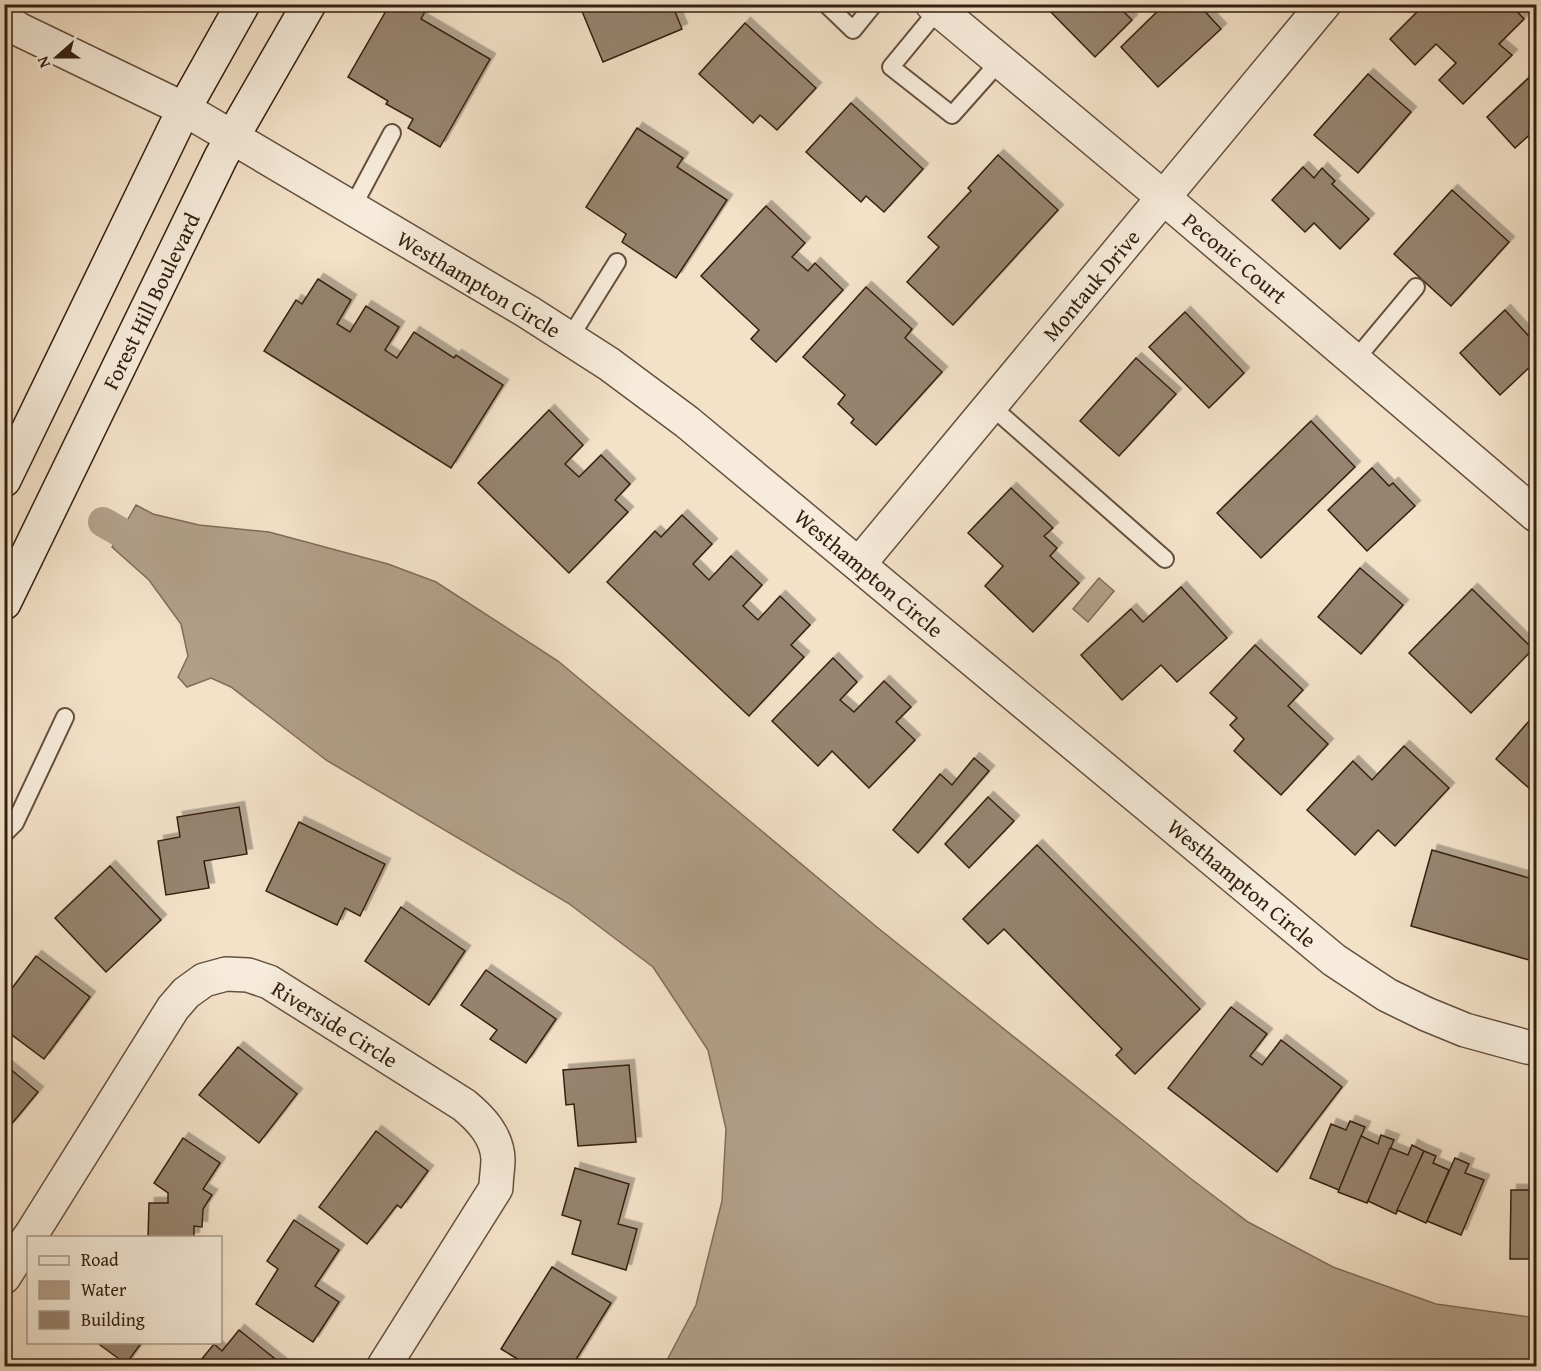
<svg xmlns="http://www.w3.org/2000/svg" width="1541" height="1371" font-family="'Gentium Book Plus',serif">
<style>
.water{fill:#b29f89;stroke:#806c59;stroke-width:1.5}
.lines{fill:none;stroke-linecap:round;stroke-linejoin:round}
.canal{stroke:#b29f89;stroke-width:30}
.building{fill:#978470;stroke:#342010;stroke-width:1.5;filter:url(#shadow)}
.service-casing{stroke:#64503e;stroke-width:20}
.minor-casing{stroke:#64503e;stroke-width:36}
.secondary-casing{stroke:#342010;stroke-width:36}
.service{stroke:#f7ecdb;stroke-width:16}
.minor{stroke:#f7ecdb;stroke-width:33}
.secondary{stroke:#f7ecdb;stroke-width:33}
.labels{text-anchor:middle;stroke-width:4.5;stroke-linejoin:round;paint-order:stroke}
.street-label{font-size:22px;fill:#342010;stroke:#f7ecdb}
</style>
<defs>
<filter id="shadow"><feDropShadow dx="5.5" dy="-5.5" stdDeviation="0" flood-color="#0004"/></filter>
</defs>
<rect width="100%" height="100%" fill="#f3e1c8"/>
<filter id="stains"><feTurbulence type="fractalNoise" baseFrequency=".00333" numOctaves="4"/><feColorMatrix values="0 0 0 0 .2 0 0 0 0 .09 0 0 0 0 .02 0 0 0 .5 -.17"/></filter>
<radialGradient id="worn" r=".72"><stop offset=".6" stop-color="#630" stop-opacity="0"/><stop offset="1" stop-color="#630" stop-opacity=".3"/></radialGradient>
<!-- water -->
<g class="water">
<path d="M136,505l17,9 46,11 70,7 119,32 48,18 122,79 320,267 312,250 58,44 85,45 103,37 100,14v48h-872l32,-61 26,-104 4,-72 -18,-79 -55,-83 -85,-64 -242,-143 -95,-73 -20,-9 -24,9 -9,-10 10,-21 -7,-32 -32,-44 -37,-33z"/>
<path d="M1099,578l15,13 -26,31 -15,-13z"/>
</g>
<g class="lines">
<!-- canal -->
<path class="canal" d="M103,522l52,30"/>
</g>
<!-- building -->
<g class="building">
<path d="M390,4h31l6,4 -6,11 69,40 -50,88 -32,-19 5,-9 -27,-15 2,-3 -40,-24z"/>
<path d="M579,4h93l10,25 -79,33z"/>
<path d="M1043,4h73l16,16 -37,37z"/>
<path d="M1165,4h33l23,25 -63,58 -37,-40z"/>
<path d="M1425,4h11l4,5 4,-5h66l14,15 -25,25 13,11 -49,49 -24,-24 17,-17 -20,-19 -21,21 -25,-26z"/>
<path d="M745,23l71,65 -39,42 -17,-15 -7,8 -54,-49z"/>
<path d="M1536,71v59v-1l-21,19 -28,-31z"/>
<path d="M1368,74l43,38 -53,61 -44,-38z"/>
<path d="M851,103l72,66 -39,43 -18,-16 -5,6 -55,-50z"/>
<path d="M637,128l46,30 -6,9 50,33 -51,78 -54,-36 4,-8 -40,-27z"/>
<path d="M998,155l60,55 -105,115 -46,-43 32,-35 -11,-10 43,-46 -3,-3z"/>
<path d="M1303,167l11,11 8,-10 13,13 -3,3 37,35 -29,30 -26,-26 -9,9 -33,-32z"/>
<path d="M1452,190l57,52 -58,64 -57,-52z"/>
<path d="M766,206l39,37 -13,14 16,14 7,-8 28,27 -67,72 -25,-23 8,-9 -58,-54z"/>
<path d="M318,279l33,21 -14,24 13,8 16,-26 33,21 -14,23 12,8 17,-26 40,26 2,-3 47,30 -52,83 -187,-117 32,-51 6,4z"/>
<path d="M866,287l46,42 -7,9 37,34 -66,73 -25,-22 3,-4 -16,-15 7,-9 -42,-38z"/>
<path d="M1505,310l31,34v17l-36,34 -40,-42z"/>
<path d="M1185,312l59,61 -35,35 -60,-61z"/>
<path d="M1136,358l40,36 -57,62 -39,-35z"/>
<path d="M549,410l34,35 -18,19 14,13 22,-22 29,29 -15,16 13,12 -59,61 -91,-90z"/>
<path d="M1311,421l44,46 -94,91 -44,-45z"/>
<path d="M1372,468l17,18 4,-3 22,23 -48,45 -39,-41z"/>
<path d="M1011,488l42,40 -9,8 13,12 -7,8 29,27 -46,49 -48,-46 18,-20 -35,-33z"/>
<path d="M682,515l30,29 -19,20 16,16 22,-24 31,29 -19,21 15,14 22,-24 30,29 -19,20 13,12 -55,59 -142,-134 48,-51 6,6z"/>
<path d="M1360,568l43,37 -42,49 -43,-37z"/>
<path d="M1181,587l46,51 -50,44 -16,-17 -39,35 -41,-45 50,-46 12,13z"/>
<path d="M1472,589l61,60 -62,64 -62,-60z"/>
<path d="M1255,645l48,45 -15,16 40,38 -47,51 -47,-44 10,-12 -14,-14 7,-7 -27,-25z"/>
<path d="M833,658l24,24 -17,18 14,12 30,-31 27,26 -15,15 19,18 -46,48 -37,-37 -14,15 -46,-45z"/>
<path d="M1536,713v69l-6,7 -34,-30z"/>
<path d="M1404,746l45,42 -54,58 -17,-16 -23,25 -48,-45 46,-49 19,19z"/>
<path d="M974,758l15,13 -71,82 -25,-23 47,-56 12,11z"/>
<path d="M988,797l26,24 -45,47 -24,-24z"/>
<path d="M239,807l8,47 -43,7 5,27 -43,7 -8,-54 22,-4 -3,-20z"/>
<path d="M299,822l86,42 -25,52 -15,-8 -8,17 -71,-34z"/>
<path d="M1037,845l163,164 -65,65 -19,-19 6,-6 -118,-120 -16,15 -25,-25z"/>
<path d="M1432,850l104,30v82l-125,-36z"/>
<path d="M110,866l51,54 -55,52 -51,-54z"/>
<path d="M401,907l64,44 -36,54 -64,-44z"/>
<path d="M36,956l54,41 -46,62 -40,-30v-30z"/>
<path d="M486,970l70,49 -30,44 -36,-24 7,-9 -36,-25z"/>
<path d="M1231,1007l36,27 -17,22 12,9 19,-25 61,47 -65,85 -109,-84z"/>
<path d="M238,1047l59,47 -38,49 -60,-48z"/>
<path d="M4,1064l34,28 -28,34 -4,-3 -2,2z"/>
<path d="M629,1065l7,77 -58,4 -4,-42 -8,1 -3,-35z"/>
<path d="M1350,1121l15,6 -26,63 -29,-12 21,-54 15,6z"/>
<path d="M376,1131l52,40 -27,37 -4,-3 -30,39 -48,-37z"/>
<path d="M1381,1135l13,5 -27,63 -29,-11 23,-56 17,8z"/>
<path d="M183,1138l37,25 -17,26 9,6 -9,14 -1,18 -8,-1v12h-46l1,-35h19v-10l-14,-10z"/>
<path d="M1412,1145l12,6 -28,63 -28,-13 22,-53 18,7z"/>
<path d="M1424,1151l12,5 -3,7 16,7 -23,53 -29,-13z"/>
<path d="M1455,1158l14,6 -4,9 19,7 -23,55 -34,-14z"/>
<path d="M575,1168l54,16 -11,40 19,5 -11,41 -54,-16 9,-33 -19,-6z"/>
<path d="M1511,1190h25v69h-26z"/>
<path d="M294,1220l45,30 -24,36 24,16 -26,40 -57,-38 22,-35 -11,-8z"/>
<path d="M552,1267l59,36 -39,63h-43l-28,-17z"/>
<path d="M239,1330l45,36h-88l18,-22 8,7z"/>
<path d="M96,1342h46l-16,22z"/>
</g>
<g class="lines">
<defs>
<g id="service">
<path d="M826,4l27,26 21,-26"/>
<path d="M938,10l-47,57 61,48 48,-54"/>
<path d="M352,208l40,-75"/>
<path d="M569,339l48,-77"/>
<path d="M1355,360l61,-73"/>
<path d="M991,406l174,153"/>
<path d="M4,834l11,-11 50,-106"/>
</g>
<g id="minor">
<path d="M932,4l232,194 372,317"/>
<path d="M4,20l14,9 166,80 48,28 296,175 81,52 78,58 647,538 53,35 39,19 39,16 62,17 9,1"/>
<path d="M859,564l465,-560"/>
<path d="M29,1238l144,-230 13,-15 18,-13 22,-6 22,1 21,7 195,123c17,14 33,31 34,54 0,10 -2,19 -2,29l-112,178"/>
<path d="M4,1277l24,-38"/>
</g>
<g id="secondary">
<path d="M4,480l180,-371 59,-105"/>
<path d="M4,603l217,-446 88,-153"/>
</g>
</defs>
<!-- service casing -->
<use href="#service" class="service-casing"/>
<!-- minor casing -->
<use href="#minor" class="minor-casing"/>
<!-- secondary casing -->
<use href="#secondary" class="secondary-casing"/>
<!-- service -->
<use href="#service" class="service"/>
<!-- minor -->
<use href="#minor" class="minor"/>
<!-- secondary -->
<use href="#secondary" class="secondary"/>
</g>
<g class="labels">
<!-- street labels -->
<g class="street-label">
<text transform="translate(1235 258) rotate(40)" y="8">Peconic Court</text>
<text transform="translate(479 284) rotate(31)" y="8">Westhampton Circle</text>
<text transform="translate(1091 285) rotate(-50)" y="8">Montauk Drive</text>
<text transform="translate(151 301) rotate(-64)" y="8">Forest Hill Boulevard</text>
<text transform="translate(869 573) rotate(40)" y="8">Westhampton Circle</text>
<text transform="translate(1242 883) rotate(40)" y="8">Westhampton Circle</text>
<text transform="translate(335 1024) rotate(32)" y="8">Riverside Circle</text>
</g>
</g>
<!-- margin -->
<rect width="1541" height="1371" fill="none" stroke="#f3e1c8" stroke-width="24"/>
<rect x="6" y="6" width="1529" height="1359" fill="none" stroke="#342010" stroke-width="3"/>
<rect x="12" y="12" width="1517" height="1347" fill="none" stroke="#342010" stroke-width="1.5"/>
<!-- legend -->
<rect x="27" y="1236" width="195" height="108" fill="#f7ecdb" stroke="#a99a8a" stroke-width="1.5"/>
<rect x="39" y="1256" width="30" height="9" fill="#f7ecdb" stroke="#a99a8a" stroke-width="1.5"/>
<text x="81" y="1266" font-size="18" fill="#342010">Road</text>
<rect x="39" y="1281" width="30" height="18" fill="#b29f89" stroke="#a99a8a" stroke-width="1.5"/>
<text x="81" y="1296" font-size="18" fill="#342010">Water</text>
<rect x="39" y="1311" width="30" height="18" fill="#978470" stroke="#a99a8a" stroke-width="1.5"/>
<text x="81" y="1326" font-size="18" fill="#342010">Building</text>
<!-- north arrow -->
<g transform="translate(57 57) rotate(249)" stroke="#f7ecdb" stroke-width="4.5" paint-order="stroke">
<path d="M0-4.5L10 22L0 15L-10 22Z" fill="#342010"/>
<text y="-9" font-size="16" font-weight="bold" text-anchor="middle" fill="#342010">N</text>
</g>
<rect width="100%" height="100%" filter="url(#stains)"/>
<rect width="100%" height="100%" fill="url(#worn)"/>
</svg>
